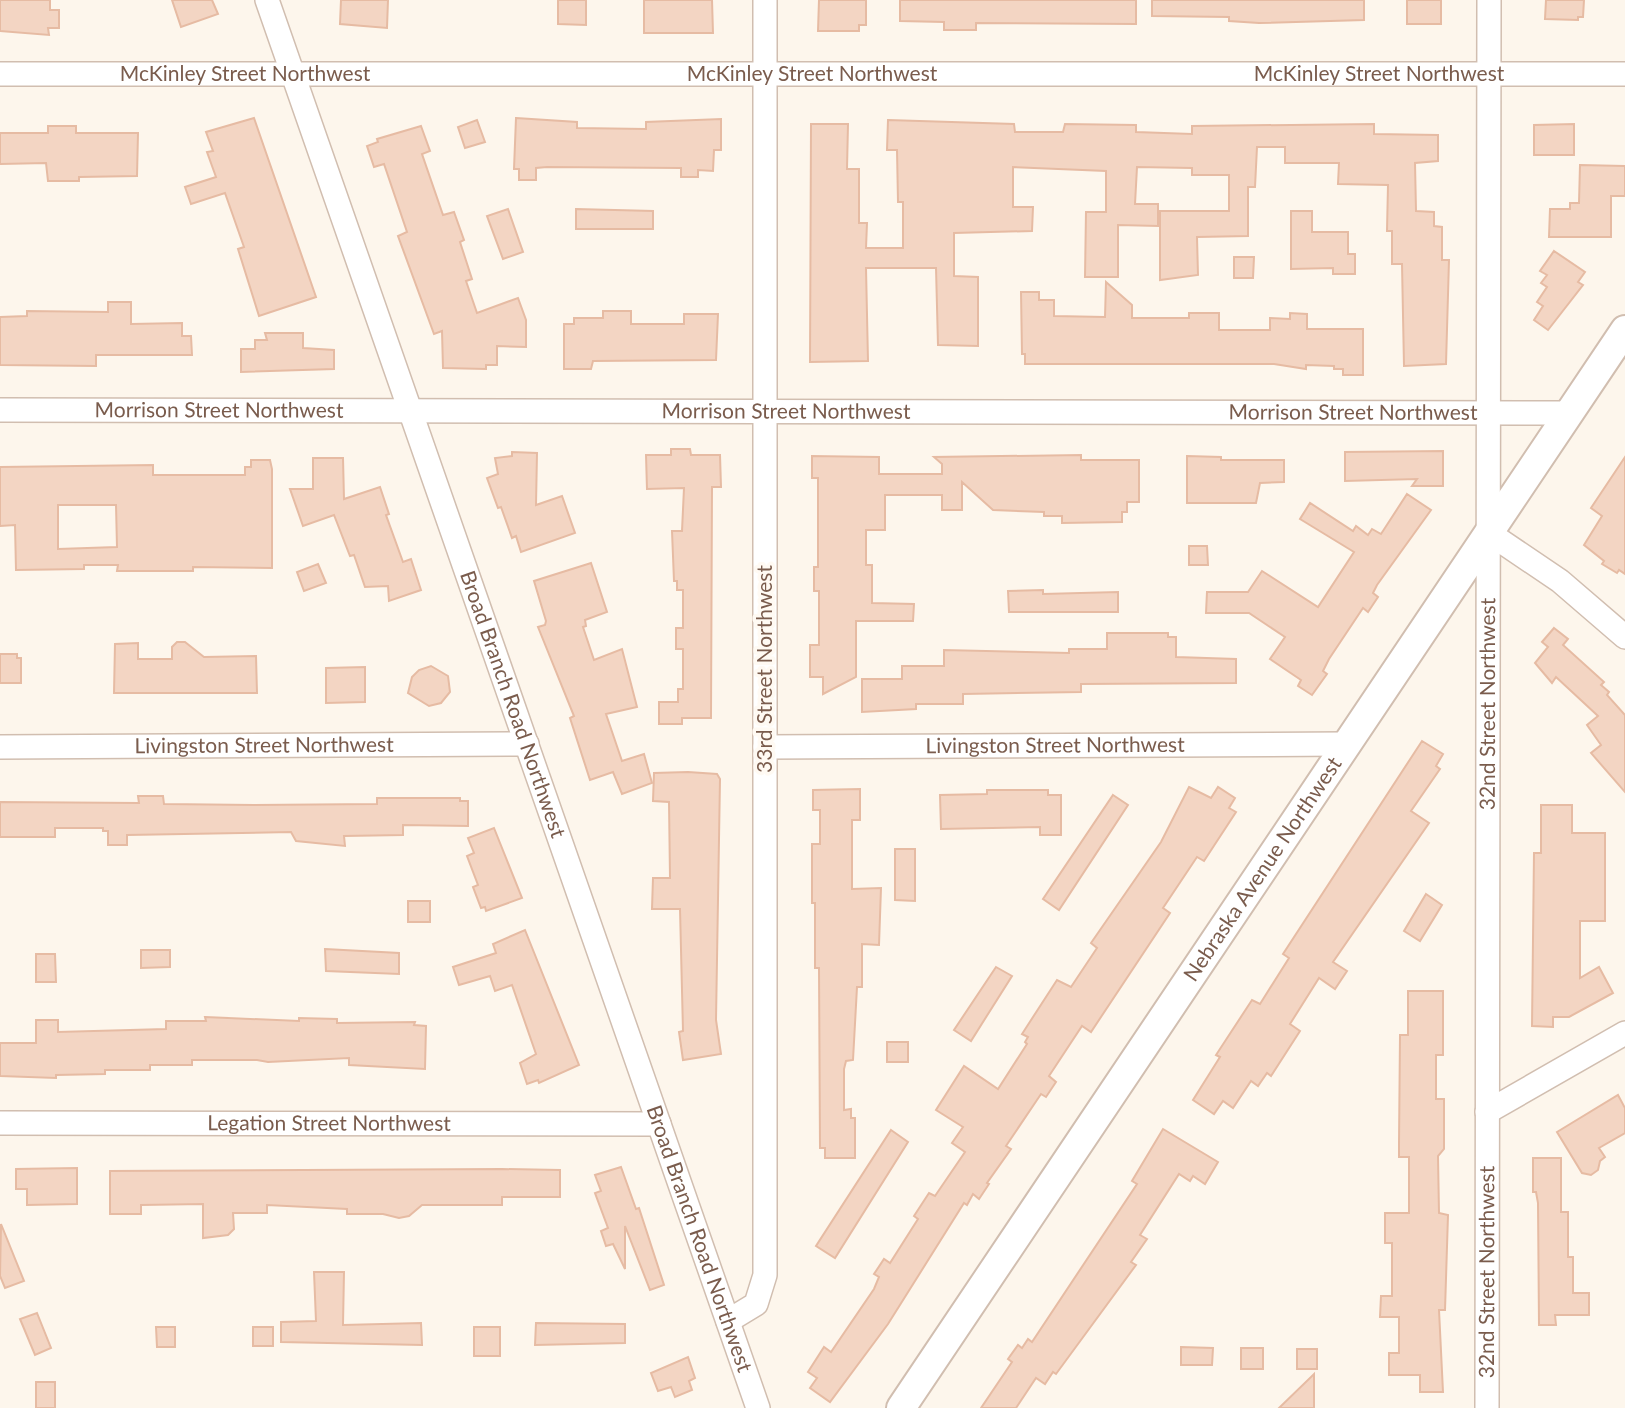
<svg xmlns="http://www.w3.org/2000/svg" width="1625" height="1408" font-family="Lato,sans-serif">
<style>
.building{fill:#f3d5c3;stroke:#e6bba3;stroke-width:2;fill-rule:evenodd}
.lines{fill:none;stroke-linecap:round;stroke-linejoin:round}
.minor-casing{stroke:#d1beb0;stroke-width:26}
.tertiary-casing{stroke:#d1beb0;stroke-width:32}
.minor{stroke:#fff;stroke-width:23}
.tertiary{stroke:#fff;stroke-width:28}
.labels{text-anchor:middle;stroke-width:7;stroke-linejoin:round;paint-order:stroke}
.street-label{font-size:21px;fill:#7a5c4d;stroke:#fffaf3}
</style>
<rect width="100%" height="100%" fill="#fdf6ec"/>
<!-- building -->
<g class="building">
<path d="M0,0h50v10h9v18h-11l1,7 -49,-4z"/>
<path d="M172,0h40l6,14 -37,13z"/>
<path d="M341,0h47l-1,28 -47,-4z"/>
<path d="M558,0h28v25l-28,-1z"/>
<path d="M644,0h68l1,33h-69z"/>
<path d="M819,0h47v25h-7v6h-41z"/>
<path d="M900,0h236v24l-160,-1v7h-32v-8l-44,-1z"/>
<path d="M1152,0h212v20l-105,3 -30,-2v-4l-77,-1z"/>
<rect x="1407" y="0" width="34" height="24"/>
<path d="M1546,0h38l-1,17h-5v3l-33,-1z"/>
<path d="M254,118l62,179 -57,19 -21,-67 6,-2 -19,-54 -34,11 -6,-17 31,-10 -9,-25 6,-1 -7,-19z"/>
<path d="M516,118l61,4v6l69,1v-7l75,-3v31h-7l-1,21 -15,-1v7h-17v-9l-134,-1 -11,1v12h-17v-11h-5z"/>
<path d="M477,120l8,22 -20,6 -7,-21z"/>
<path d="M888,120l126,4 1,8h48l2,-8 71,1v7l56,2v-8l182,-2v10l64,1v26l-23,2 1,48 18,1v14l8,1v33h7l-3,104 -42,2 -2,-102h-10v-33h-5l1,-46 -50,-1 1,-21h-54v-16h-28l-2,40h-7v49l-51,1 1,38 -38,5v-69h69v-36h-37v-7l-55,-1 -2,37h23v22l-40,-1v52h-33l1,-65h20v-41l-93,-4v40h20l-1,24 -78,2v43l24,1v69l-40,-1 -2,-77h-70l2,93 -58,1 1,-238h37l-1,45h12v54h8l-1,25h37v-46h-5l-1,-52h-10z"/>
<path d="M1574,124v31h-40v-30z"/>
<path d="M48,126h28v7h62l-1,43 -58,1v4h-31l-2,-18 -46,1v-31h48z"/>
<path d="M421,126l9,25 -8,3 21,61 11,-3 10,28 -4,2 12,37 -6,2 11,32 41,-15 8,22v27l-29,-1v19h-11v4l-43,-1 -1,-37 -8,3 -36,-98 9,-4 -23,-68 -10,3 -7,-21 11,-4 -1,-3z"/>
<path d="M1580,165l45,1v30h-14v41h-62l1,-28h20v-6h9z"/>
<path d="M508,209l15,43 -20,7 -16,-43z"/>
<path d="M576,209l77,2v18h-77z"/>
<path d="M1291,211h21v21h36v22h7v20h-22v-6l-42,1z"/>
<path d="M1554,251l31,21 -7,10 5,3 -35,45 -14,-10 9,-14 -6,-4 10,-15 -6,-4 6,-8 -7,-4z"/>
<path d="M1234,257h20l-1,21h-19z"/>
<path d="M1106,282l26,23v13h57v-5h30v17h51v-12l20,1v-6l17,1v15h56v46h-20v-6h-9v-3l-28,-1v4l-32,-5h-249v-10h-3l-1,-62h18v8h15v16l51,1z"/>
<path d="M108,302h23v22l51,-1v13h9l1,19h-96v11l-96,-1v-48l27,-1v-5l81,1z"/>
<path d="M603,311h28v13h53v-10h34l-2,46 -123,1 -2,8h-27v-45h10v-6h29z"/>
<path d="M265,333h38v15l31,2v19l-93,3v-23h14v-9h12z"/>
<path d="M671,449h19l1,6h29l1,32h-9l-1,231h-29v6h-23v-22h19v-13h5v-40h-7v-21h7v-38h-6v-9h-3l-2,-50h10l2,-43 -37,1 -1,-34h25z"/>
<path d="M1443,451v35h-31l5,-7 -72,2v-29z"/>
<path d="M512,452l25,1 -1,52 26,-9 13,37 -54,19 -5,-16 -4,2 -11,-31 -3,1 -11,-30 11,-4 -3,-16 17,-2z"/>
<path d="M1081,455v5h58v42h-12v10h-5v10l-60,1v-7h-18v-4l-51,-2 -31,-28v28h-20v-15h-57v35h-19v35h6v38l42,1 -1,17h-57v56l-33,17v-17h-13v-32h9v-54h-5v-24h4v-89h-6v-22l67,1v17h63v-10l-8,-7z"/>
<path d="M1187,456l34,1v3h63v22l-24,1 -4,20h-69z"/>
<path d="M1625,457v117l-6,-4 -2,3 -15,-9 2,-3 -20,-16 18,-29 -11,-8z"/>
<path d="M313,458h30l1,41 36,-12 9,27 -3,1 17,47 8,-3 10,31 -32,11 -1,-15 -23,1 -11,-32 -4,1 -16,-41 -31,11 -13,-37h23z"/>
<path d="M251,460h19l2,9v99l-79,-1v4h-76l1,-6h-34v4l-68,1 -1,-45 -15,1v-59l153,-2v10h92v-8h6zM58,505h58l1,42 -59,2z"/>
<path d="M1407,494l24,16 -54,75 -4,8 5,4 -10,15 -5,-4 -34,51 -6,12 4,3 -15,21 -14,-9 3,-6 -31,-21 15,-22 -36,-24h-43l1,-21h41l14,-21 56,36 36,-55 -54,-33 10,-16 43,28 3,-5 12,9 4,-6 9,5z"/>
<path d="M1189,546h18l1,19h-19z"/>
<path d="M591,563l16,49 -22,8 1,6 -3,1 11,33 28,-11 15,58 -31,7 16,47 22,-7 8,29 -30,11 -9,-22 -23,8 -20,-62 4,-2 -36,-89 7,-2 1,-4 -12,-40z"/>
<path d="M318,564l8,19 -22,8 -7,-19z"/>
<path d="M1043,590v4l75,-2v20h-109l-1,-21z"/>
<path d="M1554,628l14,11 -5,6 41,37 -3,3 8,7 -2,3 18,20v77l-34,-39 10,-8 -14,-20 11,-9 -42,-39 -4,6 -17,-20 13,-16 -6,-5z"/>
<path d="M1107,633h61v4h8v20l60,2v24l-155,1v8l-118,2v10h-47v5l-54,3v-33h40v-13h42v-16l125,3v-4h38z"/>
<path d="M177,642h8l19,15 52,-1 1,37h-143l1,-49 23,-1v16h34v-12z"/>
<path d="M0,654h17v4h4v25h-21z"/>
<path d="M431,666l17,10 2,16 -9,11 -12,3 -21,-13 4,-16 7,-7z"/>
<path d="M365,667v35l-39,1v-35z"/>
<path d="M1422,741l21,13 -7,12 4,3 -29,42 18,12 -96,139 14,9 -12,18 -16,-11 -29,46 10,7 -29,45 -4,-3 -9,13 -7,-5 -18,27 -10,-7 -9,13 -21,-14 27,-43 -4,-2 36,-55 8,4 29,-46 -6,-4z"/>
<path d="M688,772l29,2 3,5 -4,241 5,34 -38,6 -4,-28 4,-1 -3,-122h-28l1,-31h17l-1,-76 -16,-1 1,-28z"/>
<path d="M1189,787l22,11 7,-11 17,11 -6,10 7,4 -32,49 -7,-4 -34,51 7,5 -79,119 -9,-6 -33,50 7,6 -10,15 -5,-3 -35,52 5,3 -24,34 2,1 -10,15 -6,-5 -6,11 -3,-2 -76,121 -58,78 -20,-14 7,-10 -9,-6 16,-25 7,5 43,-63 5,-12 -5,-3 10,-15 6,4 28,-44 -4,-3 15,-23 6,3 30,-44 -13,-9 11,-16 -27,-17 28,-44 34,23 29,-45 -2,-2 3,-5 -6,-3 35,-54 14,7 26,-39 -6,-5 70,-101z"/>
<path d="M860,789v31h-8v69l29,-1 -2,57 -17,-1v43h-5l-4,73 -7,1 -2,8v41l7,-1v9h4v40h-30v-10h-5l-1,-180h-4v-65h-3v-59h8v-34h-7v-20z"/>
<path d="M987,790h61v5h13v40h-21v-8l-99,2 -1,-34 47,-1z"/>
<path d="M1113,795l15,10 -69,105 -16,-11z"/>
<path d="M138,796h25l1,8 90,1 123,-1v-6h83v3h8v25l-65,-1v10l-59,1 1,10 -49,-5 -5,-9 -164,3v10h-19v-14h-5v-3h-48v9h-55v-35l139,1z"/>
<path d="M1541,805h31v28h33v88h-25v57l19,-11 14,26 -44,24h-16v10l-21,-1 2,-173h7z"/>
<path d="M494,828l28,70 -36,13 -1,-4 -4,1 -8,-21 5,-2 -11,-29 7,-3 -6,-15z"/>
<path d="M895,849h20v52l-20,-1z"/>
<path d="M1426,894l16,11 -22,36 -16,-10z"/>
<rect x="408" y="901" width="22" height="21"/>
<path d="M525,930l54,135 -40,18 -1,-3 -11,4 -7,-21 16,-9 -24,-69 -17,6 -5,-15 -31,9 -6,-18 43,-14 -3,-9z"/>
<path d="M325,949l74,4v21l-73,-3z"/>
<path d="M141,950h29v17l-29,1z"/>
<path d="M36,954h19l1,28h-20z"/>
<path d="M996,967l16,9 -41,65 -17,-11z"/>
<path d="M1408,991h35v64h-7v44h8v50l-6,7 1,57 9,2 -3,95h-6l4,82h-23v-17h-31v-22h10v-36h-19l1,-21h11v-53h-7v-30h24v-56h-10v-13l1,-109h8z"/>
<path d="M205,1017l94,4v-3l38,1v4l78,-1 -1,3 12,1 -1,43 -76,-4v-7l-81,4 -11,-2h-65v5h-42v5h-45v4l-49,1v3l-56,-2v-33h36v-23h22v12l108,-3v-8h40z"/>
<rect x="887" y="1042" width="21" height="20"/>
<path d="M1618,1095l7,13v25l-26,15 6,9 -5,4 -2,9 -7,5 -9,-2 -25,-41z"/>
<path d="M1163,1129l55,33 -13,22 -12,-8 -3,5 -11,-7 -39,61 7,4 -16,23 5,3 -80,109 -3,-2 -8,12 -9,-6 -20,30h-35l31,-46 -4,-3 10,-14 4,3 6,-9 4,3 105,-158 -5,-3z"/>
<path d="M891,1130l17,12 -73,116 -19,-12z"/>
<path d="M1533,1158h28v54h7v45h5v36h16v22h-34l1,10h-17l-1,-122 -2,-11h-3z"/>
<path d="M621,1167l15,42 3,-1 25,77 -14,5 -25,-64v43l-12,-25 -7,2 -5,-15 7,-3 -13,-35 6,-2 -6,-16z"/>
<path d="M77,1168v36l-50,1v-16h-11v-20z"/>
<path d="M502,1169l58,1v27h-58v8h-80l-13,11 -10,2 -16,-4h-36v-5l-80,-4v8h-34l1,16 -6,6 -25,3v-34l-62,1v9h-31v-43z"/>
<path d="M1,1224l23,57 -19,7 -5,-12z"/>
<path d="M314,1272h30l-1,53 78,-2 1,22 -141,-3v-20l35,-1z"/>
<path d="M37,1313l14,35 -16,7 -15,-36z"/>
<path d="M536,1323l89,1v19l-90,2z"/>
<path d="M156,1327h19v20h-18z"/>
<rect x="253" y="1327" width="20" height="19"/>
<rect x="474" y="1327" width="26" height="29"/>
<path d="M1181,1347l32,1 -1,17h-31z"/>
<rect x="1241" y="1348" width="22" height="21"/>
<rect x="1297" y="1349" width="20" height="20"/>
<path d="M688,1357l7,21 -6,3 3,9 -17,7 -4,-10 -13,4 -7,-18z"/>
<path d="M1314,1374v34h-35z"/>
<rect x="36" y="1382" width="19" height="26"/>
</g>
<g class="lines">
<defs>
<g id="minor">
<path id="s1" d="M267,0l491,1408"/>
<path id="s2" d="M0,74h1625"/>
<path id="s3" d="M0,410l1570,3"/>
<path d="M1489,533l71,48 65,56"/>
<path id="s4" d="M0,747l527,-3"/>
<path id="s5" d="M765,747l580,-3"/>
<path d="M1487,1112l138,-79"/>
<path id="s6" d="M0,1123l659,1"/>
<path d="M728,1321l28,-17 9,-29v-1275"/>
<path id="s7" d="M1487,1408l2,-1408"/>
</g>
<g id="tertiary">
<path id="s8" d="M901,1408l724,-1078"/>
</g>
</defs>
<!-- minor casing -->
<use href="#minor" class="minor-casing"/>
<!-- tertiary casing -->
<use href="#tertiary" class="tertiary-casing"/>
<!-- minor -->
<use href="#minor" class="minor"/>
<!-- tertiary -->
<use href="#tertiary" class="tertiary"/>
</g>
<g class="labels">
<!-- street labels -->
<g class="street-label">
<text dy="7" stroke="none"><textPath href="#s2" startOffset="812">McKinley Street Northwest</textPath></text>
<text dy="7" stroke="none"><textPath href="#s2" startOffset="1379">McKinley Street Northwest</textPath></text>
<text dy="7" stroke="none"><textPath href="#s2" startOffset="245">McKinley Street Northwest</textPath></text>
<text dy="7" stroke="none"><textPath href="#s3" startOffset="219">Morrison Street Northwest</textPath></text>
<text dy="7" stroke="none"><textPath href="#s3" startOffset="786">Morrison Street Northwest</textPath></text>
<text dy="7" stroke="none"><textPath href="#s3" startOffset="1353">Morrison Street Northwest</textPath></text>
<text transform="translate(765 669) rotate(-90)" y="7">33rd Street Northwest</text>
<text dy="7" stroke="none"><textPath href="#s1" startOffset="746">Broad Branch Road Northwest</textPath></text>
<text dy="7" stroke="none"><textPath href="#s7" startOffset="704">32nd Street Northwest</textPath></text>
<text dy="7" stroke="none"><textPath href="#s4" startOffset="264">Livingston Street Northwest</textPath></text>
<text dy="7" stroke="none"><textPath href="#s5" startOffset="290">Livingston Street Northwest</textPath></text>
<text dy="7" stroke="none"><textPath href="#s8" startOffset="649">Nebraska Avenue Northwest</textPath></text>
<text dy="7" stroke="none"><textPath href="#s6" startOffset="329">Legation Street Northwest</textPath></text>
<text dy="7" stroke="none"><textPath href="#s1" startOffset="1312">Broad Branch Road Northwest</textPath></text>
<text dy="7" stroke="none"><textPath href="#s7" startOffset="136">32nd Street Northwest</textPath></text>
</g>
</g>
</svg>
